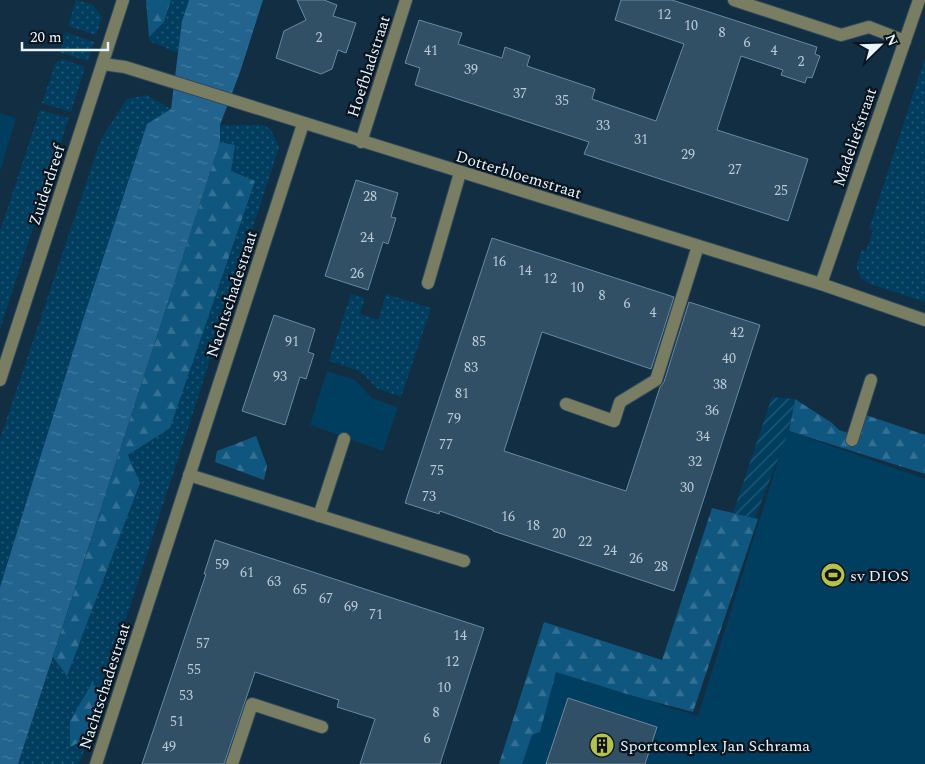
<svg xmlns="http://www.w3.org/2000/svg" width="925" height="764" font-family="Spectral,serif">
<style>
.grass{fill:url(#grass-dots)}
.forest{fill:url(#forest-firs)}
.park{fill:#003e5f}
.garden{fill:url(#garden-furrows)}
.water{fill:url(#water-ripples)}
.building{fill:#325065;stroke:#6a89a0}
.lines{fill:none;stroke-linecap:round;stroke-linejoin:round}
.minor-casing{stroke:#2f4a5c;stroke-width:14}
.minor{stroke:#797d61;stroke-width:12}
.labels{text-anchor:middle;stroke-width:4.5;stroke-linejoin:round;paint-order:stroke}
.number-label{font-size:14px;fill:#bacbd8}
.street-label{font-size:16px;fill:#e7f4fe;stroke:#09151e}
.poi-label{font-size:16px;fill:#e7f4fe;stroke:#09151e;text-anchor:start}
</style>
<defs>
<pattern id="grass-dots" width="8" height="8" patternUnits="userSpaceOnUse" patternTransform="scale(1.25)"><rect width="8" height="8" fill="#003e5f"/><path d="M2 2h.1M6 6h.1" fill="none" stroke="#255a77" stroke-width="1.8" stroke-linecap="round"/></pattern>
<pattern id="forest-firs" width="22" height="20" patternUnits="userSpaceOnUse" patternTransform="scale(1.25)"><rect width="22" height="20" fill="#105780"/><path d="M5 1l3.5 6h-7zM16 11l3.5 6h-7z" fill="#337093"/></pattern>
<pattern id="garden-furrows" width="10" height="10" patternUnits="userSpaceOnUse" patternTransform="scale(1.25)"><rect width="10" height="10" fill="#003e5f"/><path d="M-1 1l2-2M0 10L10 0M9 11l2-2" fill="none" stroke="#255a77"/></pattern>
<pattern id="water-ripples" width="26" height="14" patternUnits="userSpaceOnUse" patternTransform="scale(1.25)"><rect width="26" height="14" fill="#22648e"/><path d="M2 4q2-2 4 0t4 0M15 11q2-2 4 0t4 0" fill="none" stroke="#427b9f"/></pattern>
</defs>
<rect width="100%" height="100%" fill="#112e42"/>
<!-- grass -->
<g class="grass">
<path d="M76,0l17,5 9,12 -6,18 -28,-9z"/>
<path d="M171,0h18l-7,21 -4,32 -29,-12v-4l15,-15z"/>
<path d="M65,32l29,10 -6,19 -27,-8 -1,-3z"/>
<path d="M925,58v244l-55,-18 -9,-5 -4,-9v-6l5,-14 4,1 7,-20 -4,-2z"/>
<path d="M62,59l23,8 -14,45 -29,-9 14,-41z"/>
<path d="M147,95l24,14 -90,217 -81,261v-148l101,-300 26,-40z"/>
<path d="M40,110l29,8 -69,211v-98z"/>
<path d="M220,125h44l7,5 8,17 -177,546 -10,-9 -22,63 18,-9 -9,26h-61l35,-107 14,18 73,-191 -12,-29 42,-27 84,-247 -23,-10 4,-26 -15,-3z"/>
<path d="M351,294l14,4 -5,16 18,6 8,-26 45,14 -30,89 -23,-8 -18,-18 -31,-10z"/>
</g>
<!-- forest -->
<g class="forest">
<path d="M146,0h25l-7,22 -15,15z"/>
<path d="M220,142l15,3 -4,26 24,10 -85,247 -42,27 12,28 -73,193 -14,-19z"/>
<path d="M795,399l37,24 7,7 15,5 12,-20 59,20v39l-136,-43z"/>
<path d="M256,436l11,30 -3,14 -49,-18 2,-11z"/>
<path d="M712,508l46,11 -65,193 -132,-35 -26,87h-36l45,-142 118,38z"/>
<path d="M92,683l10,10 -14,45 -18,9v-26z"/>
</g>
<!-- park -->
<g class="park">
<path d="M0,113l16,5 -16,54z"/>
<path d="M327,371l28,9 17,18 26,9 -15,44 -73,-26z"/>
<path d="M789,431l136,48v285h-403l10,-29 8,-3 16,-60 142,44 84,-268z"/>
</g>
<!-- garden -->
<path class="garden" d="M772,397l23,2 -6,32 -34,87 -22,-5z"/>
<!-- water -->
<path class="water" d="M189,0h74l-23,72 -20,53v17l-202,622h-18v-177l81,-261 66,-202 24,-15 11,-88z"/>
<!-- building -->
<g class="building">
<path d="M297,0h27l13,5 -4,11 23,7 -10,30 -8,-3 -6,19 -11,5 -45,-16 8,-27 22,-11z"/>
<path d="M621,0h51l145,47 -2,7 5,2 -8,22 -5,-1 -2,6 -24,-8 2,-5 -42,-14 -24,74 91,29 -20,62 -204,-67 5,-12 -174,-57 5,-17 -15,-5 14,-43 43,13 -4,11 44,14 3,-11 25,9 -3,10 68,23 -3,10 64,22 28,-77 -69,-24z"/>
<path d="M356,180l42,13 -7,24 5,1 -8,26 -5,-2 -15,48 -43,-14z"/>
<path d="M492,238l182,59 -23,72 -109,-37 -38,119 91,30 31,10 34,-104 4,-5 25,-80 71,23 -86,266 -181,-60v-1l-53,-19 -1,3 -34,-11z"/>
<path d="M274,315l41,14 -7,23 6,2 -8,25 -6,-2 -15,48 -43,-14z"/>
<path d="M215,540l269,88 -44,136h-80l15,-45 -38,-12 2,-7 -84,-28 -31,92h-82l64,-190h-2z"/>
<path d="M568,698l89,29 -12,37h-99z"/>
</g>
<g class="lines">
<defs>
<g id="minor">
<path d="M734,0l107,35 28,-8 36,14"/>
<path d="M103,64l22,3 696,217 104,36"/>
<path d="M361,142l45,-142"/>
<path d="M428,283l32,-110"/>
<path d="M821,284l98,-284"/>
<path d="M0,380l123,-380"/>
<path d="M566,404l48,17 6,-19 36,-22 42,-134"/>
<path d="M852,440l19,-60"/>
<path d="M189,475l275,86"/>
<path d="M319,516l25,-77"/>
<path d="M96,764l207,-640"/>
<path d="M232,764l20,-60 70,23"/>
</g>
</defs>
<!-- minor casing -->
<use href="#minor" class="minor-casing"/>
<!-- minor -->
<use href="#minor" class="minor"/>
</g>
<!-- icons -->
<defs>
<symbol id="stadium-disc" viewBox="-11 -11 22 22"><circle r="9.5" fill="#b5c24a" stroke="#09151e"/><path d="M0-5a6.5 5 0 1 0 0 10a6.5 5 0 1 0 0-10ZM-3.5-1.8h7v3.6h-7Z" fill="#111"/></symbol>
<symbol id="building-disc" viewBox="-11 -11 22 22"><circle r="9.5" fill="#b5c24a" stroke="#09151e"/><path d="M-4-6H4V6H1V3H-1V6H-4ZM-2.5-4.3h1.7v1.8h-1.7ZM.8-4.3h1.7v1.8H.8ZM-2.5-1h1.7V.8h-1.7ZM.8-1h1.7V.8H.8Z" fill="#111"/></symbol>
</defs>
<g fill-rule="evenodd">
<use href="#stadium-disc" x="819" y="561" width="28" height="28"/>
<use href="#building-disc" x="588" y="731" width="28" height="28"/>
</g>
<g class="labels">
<!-- number labels -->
<g class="number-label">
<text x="664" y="19">12</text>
<text x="691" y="30">10</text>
<text x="722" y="37">8</text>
<text x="319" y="42">2</text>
<text x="747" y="47">6</text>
<text x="431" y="55">41</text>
<text x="774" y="55">4</text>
<text x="801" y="66">2</text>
<text x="471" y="74">39</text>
<text x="520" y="98">37</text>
<text x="562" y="105">35</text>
<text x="603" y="130">33</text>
<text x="641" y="144">31</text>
<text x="688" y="159">29</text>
<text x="735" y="174">27</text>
<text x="781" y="195">25</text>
<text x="370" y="201">28</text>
<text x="367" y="242">24</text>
<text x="499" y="266">16</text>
<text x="525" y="275">14</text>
<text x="357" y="278">26</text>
<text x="550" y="283">12</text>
<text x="577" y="292">10</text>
<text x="602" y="300">8</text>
<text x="627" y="308">6</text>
<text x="653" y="317">4</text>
<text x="737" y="337">42</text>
<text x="292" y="346">91</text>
<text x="479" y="346">85</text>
<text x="729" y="363">40</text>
<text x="471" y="372">83</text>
<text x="280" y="381">93</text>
<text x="720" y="389">38</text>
<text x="462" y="398">81</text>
<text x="712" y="415">36</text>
<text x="454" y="423">79</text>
<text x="703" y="441">34</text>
<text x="446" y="449">77</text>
<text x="695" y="466">32</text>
<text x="437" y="475">75</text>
<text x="687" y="492">30</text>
<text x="429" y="501">73</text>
<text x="508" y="521">16</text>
<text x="533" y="530">18</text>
<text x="559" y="538">20</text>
<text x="585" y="546">22</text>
<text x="610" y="555">24</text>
<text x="636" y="563">26</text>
<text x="222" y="569">59</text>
<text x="661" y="571">28</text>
<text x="247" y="577">61</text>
<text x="274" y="586">63</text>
<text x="300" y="594">65</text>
<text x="326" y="603">67</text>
<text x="351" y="611">69</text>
<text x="376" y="619">71</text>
<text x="460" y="640">14</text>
<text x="203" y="648">57</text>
<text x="452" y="666">12</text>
<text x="194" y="674">55</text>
<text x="444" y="692">10</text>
<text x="186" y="700">53</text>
<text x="436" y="717">8</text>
<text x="177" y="726">51</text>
<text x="427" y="743">6</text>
<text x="169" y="751">49</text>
</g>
<!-- street labels -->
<g class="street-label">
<text transform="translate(368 66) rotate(-72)" y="6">Hoefbladstraat</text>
<text transform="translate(854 137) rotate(-71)" y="6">Madeliefstraat</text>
<text transform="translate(519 174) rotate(17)" y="6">Dotterbloemstraat</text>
<text transform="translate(46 185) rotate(-72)" y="6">Zuiderdreef</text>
<text transform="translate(231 294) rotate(-72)" y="6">Nachtschadestraat</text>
<text transform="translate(104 686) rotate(-72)" y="6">Nachtschadestraat</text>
</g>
<!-- poi labels -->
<g class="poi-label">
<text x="850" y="581">sv DIOS</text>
<text x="620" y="751">Sportcomplex Jan Schrama</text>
</g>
</g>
<!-- north arrow -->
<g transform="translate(880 45) rotate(67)" stroke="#09151e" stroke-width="4" paint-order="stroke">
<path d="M0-4L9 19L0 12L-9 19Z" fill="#e7f4fe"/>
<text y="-8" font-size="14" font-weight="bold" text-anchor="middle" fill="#e7f4fe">N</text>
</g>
<!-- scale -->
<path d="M22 42v8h86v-8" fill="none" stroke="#e7f4fe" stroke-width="2.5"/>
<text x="30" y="42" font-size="15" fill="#e7f4fe" stroke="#09151e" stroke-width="4" paint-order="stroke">20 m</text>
</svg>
